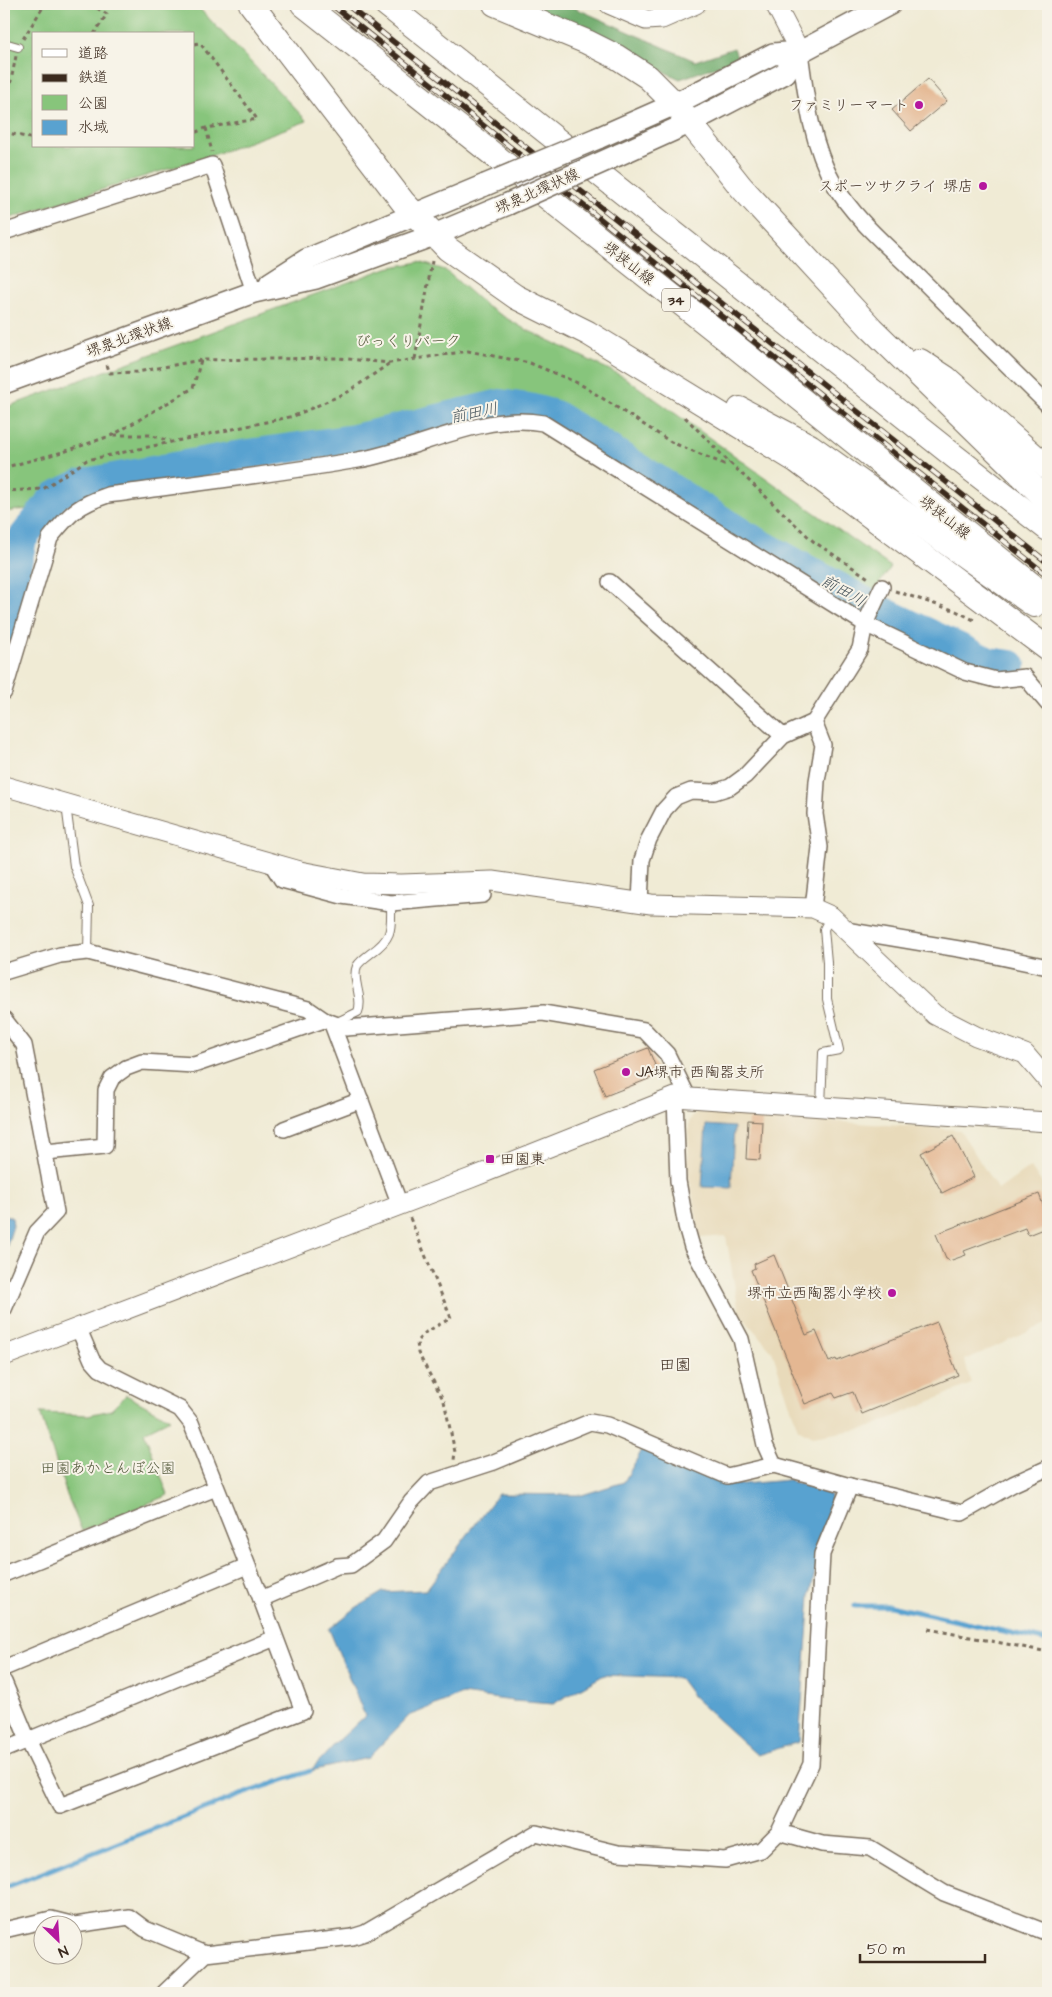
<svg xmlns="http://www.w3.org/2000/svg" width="1052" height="1997" font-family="'Architects Daughter','Klee One',sans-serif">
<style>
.built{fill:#e8daba}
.green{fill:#87c57b;stroke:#61784c;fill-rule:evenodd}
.forest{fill:#6daa6b;stroke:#546a44}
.water{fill:#59a2d0;stroke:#4a6677}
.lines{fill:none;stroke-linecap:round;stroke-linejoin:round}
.stream{stroke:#59a2d0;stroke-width:5}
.river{stroke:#59a2d0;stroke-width:30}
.building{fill:#e4b792}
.service-casing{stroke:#7a6e5e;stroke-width:10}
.minor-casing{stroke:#7a6e5e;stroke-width:18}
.tertiary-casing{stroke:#7a6e5e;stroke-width:21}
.secondary-casing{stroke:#7a6e5e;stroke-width:24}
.primary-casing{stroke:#7a6e5e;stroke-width:26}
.path{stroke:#7a6e5e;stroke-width:3;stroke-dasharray:4 4;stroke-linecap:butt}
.service{stroke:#fff;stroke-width:8}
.minor{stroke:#fff;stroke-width:15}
.tertiary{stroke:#fff;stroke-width:19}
.secondary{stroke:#fff;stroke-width:21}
.primary{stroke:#fff;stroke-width:24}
.rail-casing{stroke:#3b2a1e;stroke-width:5.5}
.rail{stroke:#f7f3e8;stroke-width:4;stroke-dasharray:11;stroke-linecap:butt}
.secondary-bridge-casing{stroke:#7a6e5e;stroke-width:24;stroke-linecap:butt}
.secondary-bridge{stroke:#fff;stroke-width:21}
.poi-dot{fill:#b5179e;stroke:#f7f3e8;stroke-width:2}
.labels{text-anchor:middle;stroke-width:4;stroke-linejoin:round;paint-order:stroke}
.shield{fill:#f7f3e8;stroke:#73665b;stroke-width:1}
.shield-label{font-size:14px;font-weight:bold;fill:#3b2a1e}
.poi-label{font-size:15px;fill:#3b2a1e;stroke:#f7f3e8;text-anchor:end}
.street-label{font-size:15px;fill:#3b2a1e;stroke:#f7f3e8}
.park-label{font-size:15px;fill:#52583a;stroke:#f7f3e8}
.water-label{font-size:16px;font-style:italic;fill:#46545c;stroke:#f7f3e8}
.neighbourhood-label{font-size:16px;fill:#3b2a1e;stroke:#f7f3e8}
</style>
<rect width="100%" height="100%" fill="#f7f3e8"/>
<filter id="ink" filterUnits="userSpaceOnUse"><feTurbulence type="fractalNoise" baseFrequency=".02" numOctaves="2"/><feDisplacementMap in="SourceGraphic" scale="10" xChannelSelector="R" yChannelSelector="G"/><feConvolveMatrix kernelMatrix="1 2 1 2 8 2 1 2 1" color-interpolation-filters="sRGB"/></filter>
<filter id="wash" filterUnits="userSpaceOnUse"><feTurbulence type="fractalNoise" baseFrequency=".0096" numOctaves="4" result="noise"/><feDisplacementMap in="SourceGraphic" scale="20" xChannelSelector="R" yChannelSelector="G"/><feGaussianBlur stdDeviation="1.12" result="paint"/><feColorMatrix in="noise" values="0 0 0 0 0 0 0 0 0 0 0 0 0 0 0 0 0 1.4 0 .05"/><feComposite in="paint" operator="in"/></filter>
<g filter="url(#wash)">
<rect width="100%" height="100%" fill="#f0ebd5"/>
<!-- built -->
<path class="built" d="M696,1112l264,18 38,60 32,-23 18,24v132l-83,37 6,24 -103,44 -56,9 -14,-8 -26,-78 -33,-38 -13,-77 -26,2 -12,-68 1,-48z"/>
<!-- green -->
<g class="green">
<path d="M4,4h191l112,117 -94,34 -209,65zM34,34h160v112h-160z"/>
<path d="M419,262l26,8 41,36 37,22 101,49 267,190 -22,31 -292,-182 -26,-14 -60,-5 -129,33 -275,46 -30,12 -23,20 -30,4v-104l383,-140z"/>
<path d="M126,1395l44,24 -26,13 24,63 -86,36 -15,-36 -27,-82 48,2 23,-5z"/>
</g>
<!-- forest -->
<path class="forest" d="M514,4h52l129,57 39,-13 4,11 -58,20z"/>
<!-- water -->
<g class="water">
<path d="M706,1125l28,2 -3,61 -29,-1z"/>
<path d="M4,1214l8,4 1,8 -9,29z"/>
<path d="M642,1450l90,35 56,-5 43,15 -21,101 -11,146 -42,13 -64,-58 -14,-19 -75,-3 -51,29 -40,-3 -51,-7 -53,22 -41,42 -58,13 26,-28 29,-27 -36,-87 28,-22 26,-15 43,-2 72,-96 84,1 42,-13z"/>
</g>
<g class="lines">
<!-- stream -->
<g class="stream">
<path d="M855,1606h35l158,35"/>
<path d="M4,1888l233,-92 73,-25"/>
</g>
<!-- river -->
<path class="river" d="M4,629l18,-90 33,-43 25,-12 155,-28 119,-17 146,-35 29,4 26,7 188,119 139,77 107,51 22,3"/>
</g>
<g id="blocks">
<!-- building -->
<g class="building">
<path d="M928,79l19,22 -36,30 -19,-21z"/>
<path d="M648,1048l11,27 -54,21 -11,-27z"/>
<path d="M748,1120l14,1 -2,39 -14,-1z"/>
<path d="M953,1136l21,41 -32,16 -21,-40z"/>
<path d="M1039,1194l9,24v9l-20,8 -3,-7 -61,23 2,4 -17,6 -2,-3h-1l-10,-24z"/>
<path d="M774,1255l32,80 10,-4 13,31 7,-3 1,2 100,-39 21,53 -96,39 -9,-22 -17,6 -3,-5 -28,11 -54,-134 4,-2 -1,-4z"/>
</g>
</g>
</g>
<g filter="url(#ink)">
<use href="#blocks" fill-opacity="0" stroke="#7a6e5e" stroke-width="1"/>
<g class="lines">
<defs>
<g id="service">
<path d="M4,43l14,4"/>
<path d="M66,805l8,61 15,40 -1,46"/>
<path d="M335,1023l23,-11c6,-15 -7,-32 -1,-46 3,-5 10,-10 14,-13 23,-16 20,-25 20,-50"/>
<path d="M821,1107l2,-54 16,-3 -12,-51v-37l-3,-33 7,-13"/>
</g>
<g id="minor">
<path d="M800,52c6,45 11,92 34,132 19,33 52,61 79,87 45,45 90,90 135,134"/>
<path d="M4,232l208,-67 42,127"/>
<path d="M610,582l173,154"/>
<path d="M4,692l46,-154c20,-25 28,-33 58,-43 83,-11 167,-21 250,-35 60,-10 123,-48 185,-37l322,201 100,48 31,8 29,-3 23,27"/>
<path d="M271,863l11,17 60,16 49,7 92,-8 -2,-14"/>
<path d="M640,903l2,-43 7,-21 15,-29 12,-13 15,-6 23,1 16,-5 15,-11 38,-40 31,-14 46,-73 5,-25 17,-37"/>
<path d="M813,908l7,-61 -5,-33 2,-33 6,-36 -9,-23"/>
<path d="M845,930l132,22 71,15"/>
<path d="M4,972l56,-17 28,-3 220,57 16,11 22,8 197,-15 101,17 23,24 21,43"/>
<path d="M4,1019l20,26 32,167 -19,20 -33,77"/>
<path d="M332,1024l68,181"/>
<path d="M675,1097l3,84 8,45 6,21 49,92 24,106 9,20"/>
<path d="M284,1129l77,-29"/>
<path d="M46,1152l59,-6 1,-56 6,-12 14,-10 16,-6 52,3 130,-45"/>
<path d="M4,1574l212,-86"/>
<path d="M261,1599l76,-33 14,-1 33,-24 27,-39 18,-19 65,-21 96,-40 17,3 120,51 47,-11 76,21 112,27 51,-29 35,-16"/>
<path d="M4,1668l243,-102"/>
<path d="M4,1682l24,58 32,66 243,-95 -42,-112 -70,-176 -11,-14 -80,-40 -8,-9 -14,-33"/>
<path d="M4,1750l271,-112"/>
<path d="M779,1832l43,12 48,4 74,45 104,40"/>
<path d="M4,1930l47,-11 24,6 54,-8 16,12 60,25"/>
<path d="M164,1993l41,-39 147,-17 13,-4 171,-100 82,20 107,7 36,-10 18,-18 32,-68 11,-210 28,-68"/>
</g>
<g id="tertiary">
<path d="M609,4l37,16 16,-1 34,-15"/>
<path d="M775,4l25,48"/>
<path d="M4,786l296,85 63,12 38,1 91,-3 159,23 162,4 18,8 104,99 41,21 49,18 23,27"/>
<path d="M4,1356l467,-178 204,-81 373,25"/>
</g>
<g id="secondary">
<path d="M598,138l77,-34 98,-50 27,-2 90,-48"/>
<path d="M618,155l71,-32 96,-50 15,-21"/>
<path d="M270,283l36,-23 179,-75"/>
<path d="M4,383l250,-91 62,-14 118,-43 74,-31"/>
</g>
<g id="primary">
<path d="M251,4l152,198 45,47 68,48 72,36 209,128 251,188"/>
<path d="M303,4l417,330 328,264"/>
<path d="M386,4l568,452 94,73"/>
<path d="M495,4l92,38 30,15 31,20 27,27 66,83 130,141 177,173"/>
<path d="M920,361l26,17 102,90"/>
<path d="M740,409l70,37 224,159"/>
</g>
</defs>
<!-- service casing -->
<use href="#service" class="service-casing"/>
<!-- minor casing -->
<use href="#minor" class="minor-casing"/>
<!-- tertiary casing -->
<use href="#tertiary" class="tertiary-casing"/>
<!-- secondary casing -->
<use href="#secondary" class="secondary-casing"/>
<!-- primary casing -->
<use href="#primary" class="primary-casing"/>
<!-- path -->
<g class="path">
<path d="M90,4l17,10 -13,20"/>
<path d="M23,39l22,-35"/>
<path d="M194,44l6,-1 57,76 -51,9 -12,5"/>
<path d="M4,115l12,-59"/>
<path d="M206,128l6,24"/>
<path d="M4,132l30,7"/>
<path d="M415,359l17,-98"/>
<path d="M107,365l3,8 27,-1 64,-12 137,-2 52,5 78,-12 62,12 50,21 91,58 53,22 5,-2"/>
<path d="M685,417l44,45 84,79 57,38"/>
<path d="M114,435h35l21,6"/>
<path d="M4,470l6,-4 56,-15 47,-16 80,-47 8,-28"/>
<path d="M4,491l39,-2 44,-29 207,-44 54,-24 42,-29"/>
<path d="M895,591l61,20 18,9"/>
<path d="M410,1218l41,100 -25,14 -9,9 1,12 26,48 11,51 -1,8"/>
<path d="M928,1629l120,23"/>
</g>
<!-- service -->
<use href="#service" class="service"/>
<!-- minor -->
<use href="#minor" class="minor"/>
<!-- tertiary -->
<use href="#tertiary" class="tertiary"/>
<!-- secondary -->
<use href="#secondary" class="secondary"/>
<!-- primary -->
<use href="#primary" class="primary"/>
<defs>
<g id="rail">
<path d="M331,4l717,572"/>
<path d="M346,4l702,559"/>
</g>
</defs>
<!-- rail casing -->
<use href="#rail" class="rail-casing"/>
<!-- rail -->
<use href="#rail" class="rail"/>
<defs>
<g id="secondary-bridge">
<path d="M485,185l113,-47"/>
<path d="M508,204l110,-49"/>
</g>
</defs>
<!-- secondary-bridge casing -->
<use href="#secondary-bridge" class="secondary-bridge-casing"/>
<!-- secondary-bridge -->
<use href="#secondary-bridge" class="secondary-bridge"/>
</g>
</g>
<!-- markers -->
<g class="poi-dot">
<circle cx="919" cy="105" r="5"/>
<circle cx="983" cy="186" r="5"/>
<circle cx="626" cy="1072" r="5"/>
<rect x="485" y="1154" width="10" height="10" rx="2.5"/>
<circle cx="892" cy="1293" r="5"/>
</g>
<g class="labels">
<!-- shield labels -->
<rect class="shield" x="662" y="288.5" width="28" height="23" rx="4"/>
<g class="shield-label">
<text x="676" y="305">34</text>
</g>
<!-- poi labels -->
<g class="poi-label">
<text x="909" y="110">ファミリーマート</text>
<text x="973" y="191">スポーツサクライ 堺店</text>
<text x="636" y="1077" text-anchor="start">JA堺市 西陶器支所</text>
<text x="500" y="1164" text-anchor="start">田園東</text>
<text x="882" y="1298">堺市立西陶器小学校</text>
</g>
<!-- street labels -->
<g class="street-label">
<text transform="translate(537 191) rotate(-24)" y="5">堺泉北環状線</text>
<text transform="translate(629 263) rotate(38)" y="5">堺狭山線</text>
<text transform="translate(129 337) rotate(-20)" y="5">堺泉北環状線</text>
<text transform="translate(945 517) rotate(38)" y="5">堺狭山線</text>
</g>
<!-- park labels -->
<g class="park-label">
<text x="408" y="346">びっくりパーク</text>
<text x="108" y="1473">田園あかとんぼ公園</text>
</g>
<!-- water labels -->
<g class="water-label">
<text transform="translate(474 412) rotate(-11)" y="6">前田川</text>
<text transform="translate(844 590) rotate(29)" y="6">前田川</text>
</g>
<!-- neighbourhood labels -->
<g class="neighbourhood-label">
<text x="675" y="1370">田園</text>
</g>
</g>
<!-- margin -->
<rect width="1052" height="1997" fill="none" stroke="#f7f3e8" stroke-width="20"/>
<!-- legend -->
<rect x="32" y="32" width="162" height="115" fill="#f7f3e8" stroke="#aca397"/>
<rect x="42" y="49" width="25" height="8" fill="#ffffff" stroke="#aca397"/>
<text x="78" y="58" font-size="15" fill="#3b2a1e">道路</text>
<rect x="42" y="74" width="25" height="8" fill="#3b2a1e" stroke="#aca397"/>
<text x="78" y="82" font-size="15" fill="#3b2a1e">鉄道</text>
<rect x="42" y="95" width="25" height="15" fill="#87c57b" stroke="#aca397"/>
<text x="78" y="108" font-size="15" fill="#3b2a1e">公園</text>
<rect x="42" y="120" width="25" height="15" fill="#59a2d0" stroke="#aca397"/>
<text x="78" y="132" font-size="15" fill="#3b2a1e">水域</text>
<!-- north arrow -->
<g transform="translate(58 1940) rotate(155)"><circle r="24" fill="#f7f3e8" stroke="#aca397"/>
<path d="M0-4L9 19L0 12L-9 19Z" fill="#b5179e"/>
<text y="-8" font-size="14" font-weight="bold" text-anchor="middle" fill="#3b2a1e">N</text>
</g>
<!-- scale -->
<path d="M860 1954v8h125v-8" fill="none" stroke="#3b2a1e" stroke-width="2.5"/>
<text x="867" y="1954" font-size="15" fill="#3b2a1e" stroke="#f7f3e8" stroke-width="4" paint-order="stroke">50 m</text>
</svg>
